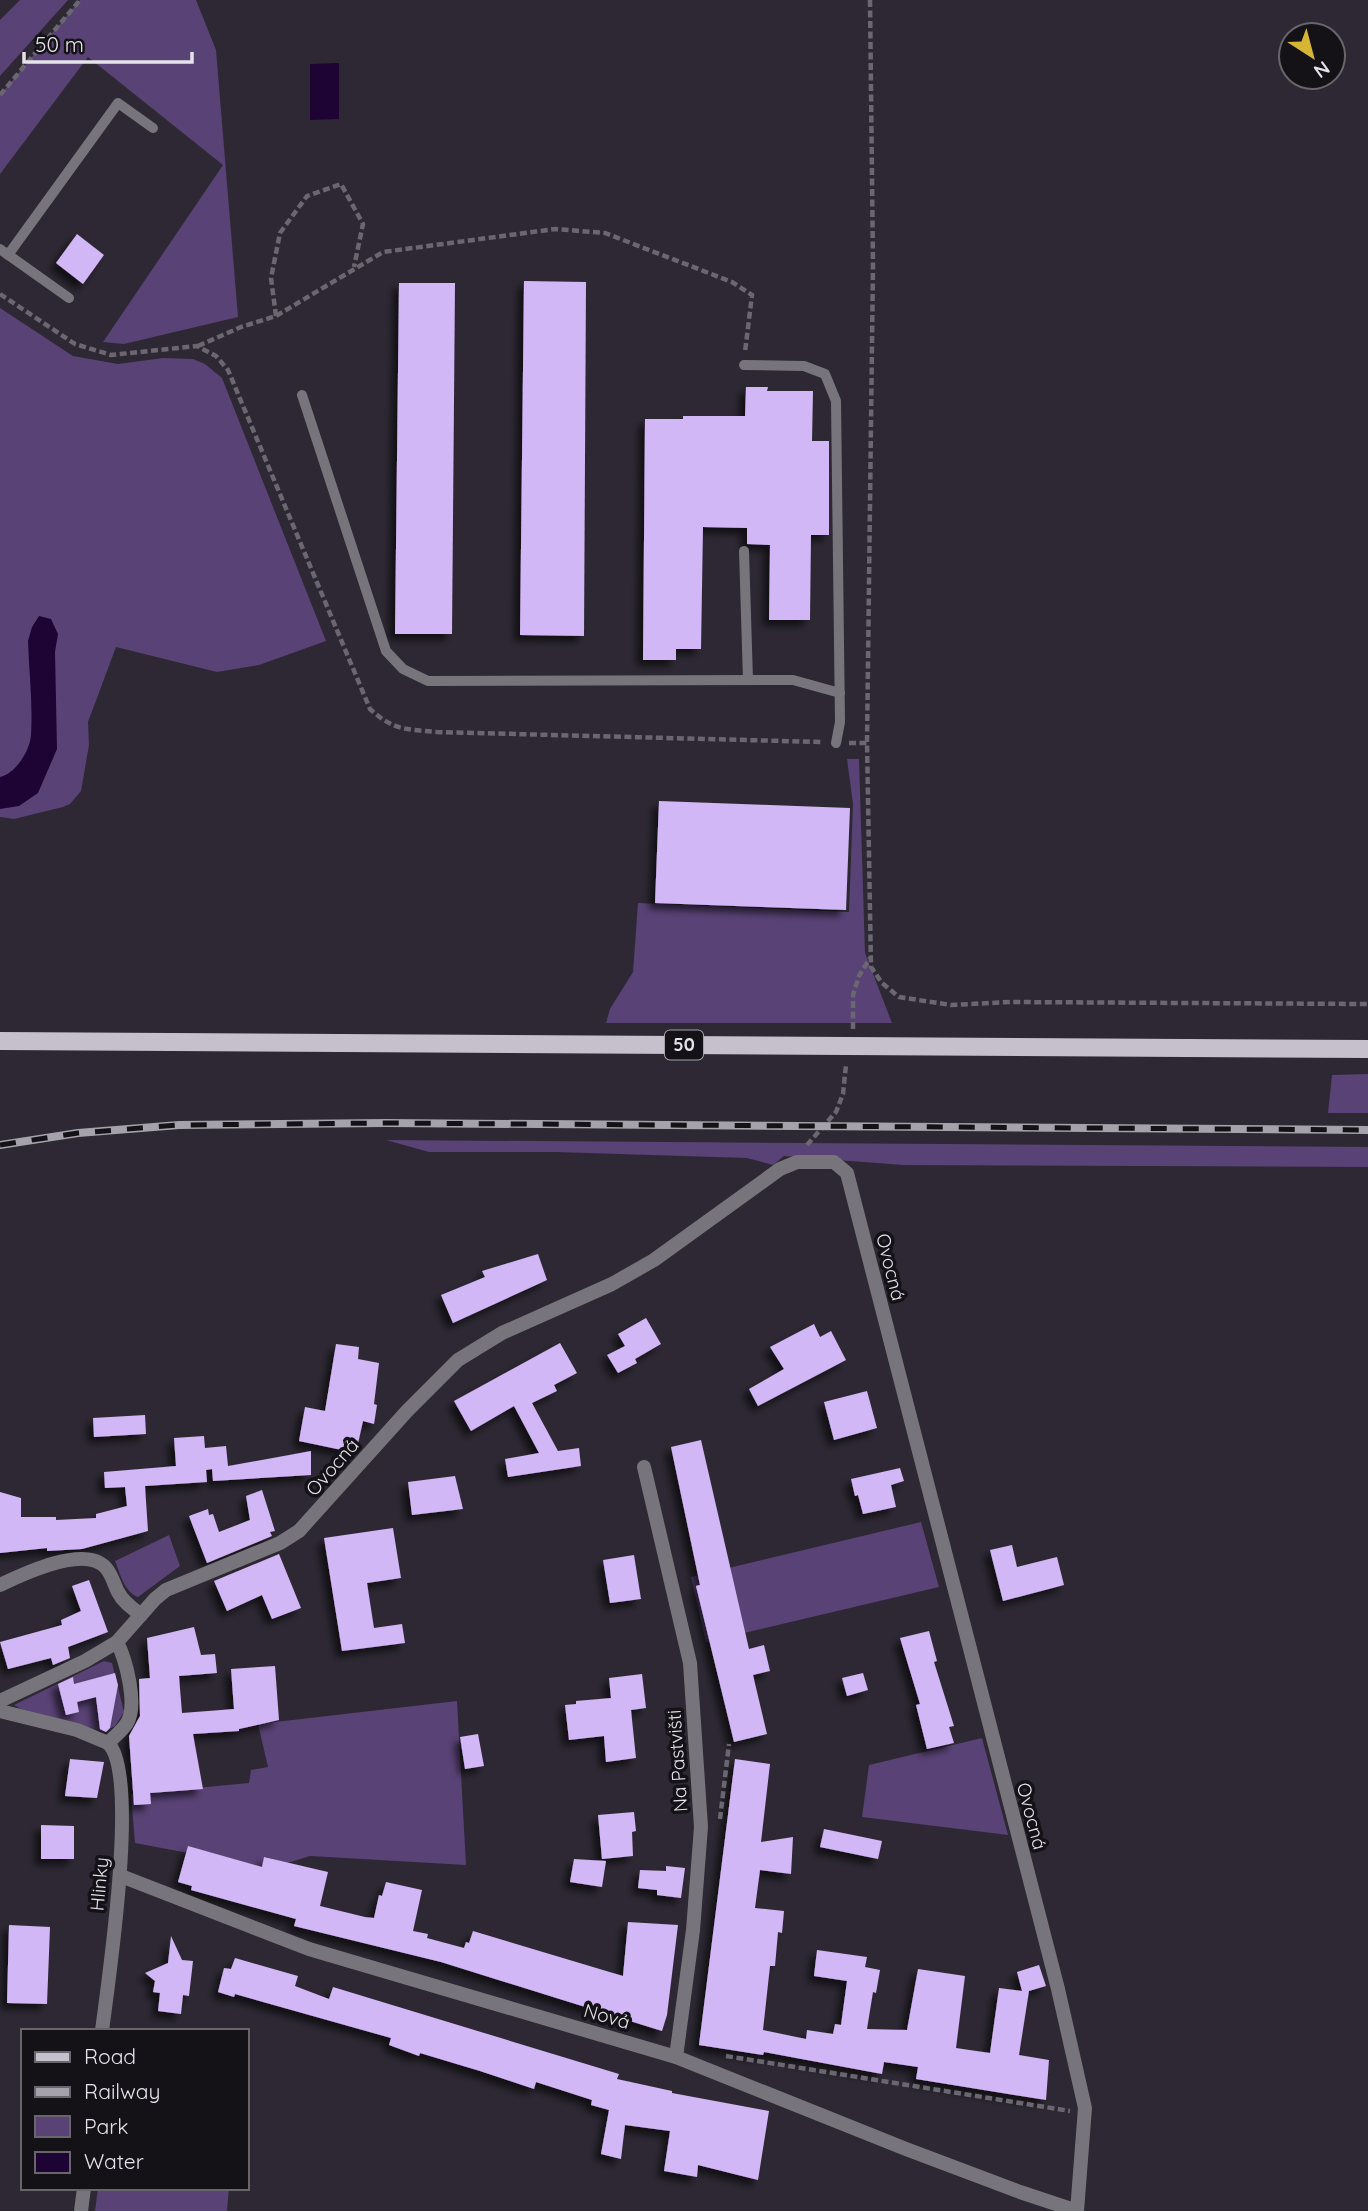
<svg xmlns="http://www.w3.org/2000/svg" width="1368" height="2211" font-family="Quicksand,sans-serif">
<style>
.green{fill:#594275}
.water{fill:#1e0435}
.building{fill:#d1b7f5;filter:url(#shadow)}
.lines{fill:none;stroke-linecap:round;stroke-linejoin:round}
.path{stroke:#6b6771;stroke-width:4.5;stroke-dasharray:7 3.5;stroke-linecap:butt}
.lane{stroke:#77757b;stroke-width:10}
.street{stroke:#77757b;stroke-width:14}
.primary{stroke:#c5c0cc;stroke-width:18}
.rail-casing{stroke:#a6a2ab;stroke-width:8}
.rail{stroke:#141217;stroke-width:5;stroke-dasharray:16;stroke-linecap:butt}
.labels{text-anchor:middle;stroke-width:7;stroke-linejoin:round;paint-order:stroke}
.shield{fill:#141217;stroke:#a6a4ab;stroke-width:2}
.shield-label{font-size:18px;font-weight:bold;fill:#e5e2ea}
.street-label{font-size:19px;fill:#e5e2ea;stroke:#141217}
</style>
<defs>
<filter id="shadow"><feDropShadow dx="-6" dy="6" stdDeviation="3.5" flood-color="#0009"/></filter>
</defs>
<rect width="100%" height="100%" fill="#2d2833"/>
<!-- green -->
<g class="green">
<path d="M20,0h48l-68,76v-56z"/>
<path d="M80,0h116l20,50 22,267 -114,27 -21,-2 120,-177 -135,-108 -88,117v-79z"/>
<path d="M0,308l73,48 45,8 45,-6 30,1 12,5 17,14 104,263 -67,24 -42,7 -101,-25 -28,75 1,23 -8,46 -11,13 -7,3 -49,12 -14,-2z"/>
<path d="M847,759h12l6,194 27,70h-286l4,-14 23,-37 5,-69 211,9 4,-108z"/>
<path d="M1368,1074v39h-40l4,-38z"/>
<path d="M386,1140l982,7v20l-465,-2 -119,-9 -11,9 -26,-7 -192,-6h-126z"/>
<path d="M921,1522l18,65 -233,55 -15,-65z"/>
<path d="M169,1535l11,31 -42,31c-14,-5 -18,-24 -23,-36z"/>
<path d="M104,1661l8,2 12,49 -9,14 -12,6 -82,-23 -7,-4z"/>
<path d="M457,1701l9,164 -156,-9 -23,7 -22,-6 -3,10 -127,-24 -4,-49 118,-11 2,-13 17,-3 -10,-43z"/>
<path d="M982,1738l26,97 -146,-18 7,-52z"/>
<path d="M98,2188h131l-2,23h-132z"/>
</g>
<!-- water -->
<g class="water">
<path d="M339,63v56l-29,1v-56z"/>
<path d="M39,616l12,3 7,15 -3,18 2,97 -19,44 -19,13 -19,3v-32c15,-3 30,-26 31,-42 2,-30 -2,-63 -3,-94l4,-14z"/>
</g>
<!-- building -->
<g class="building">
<path d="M77,234l27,21 -21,29 -27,-21z"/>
<path d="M524,281l62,1 -2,354 -64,-1z"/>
<path d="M399,283h56l-3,351h-57z"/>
<path d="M746,387h22l-1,4h46l-1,50h17v94h-18l-1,85h-41l1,-75 -23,-1v-16l-44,-1 -2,122h-25v11h-33l2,-241h38v-3h62z"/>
<path d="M659,801l191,7 -4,102 -191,-7z"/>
<path d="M538,1254l9,26 -94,43 -12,-28 44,-18 -3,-6z"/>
<path d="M646,1318l15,26 -26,15 2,4 -19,10 -11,-18 18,-9 -7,-12z"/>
<path d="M814,1324l6,13 11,-6 15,29 -88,46 -9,-17 35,-20 -14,-22z"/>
<path d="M560,1343l17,30 -23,12 3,6 -25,12 26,48 21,-3 2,18 -73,11 -3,-18 34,-6 -25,-47 -43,25 -17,-30z"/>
<path d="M336,1344l23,3 -1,12 21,4 -5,41 3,1 -3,19 -11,-3 -7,32 -57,-12 6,-34 20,4z"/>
<path d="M867,1391l10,37 -43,12 -10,-38z"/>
<path d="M145,1415l1,19 -52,3 -1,-19z"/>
<path d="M204,1436l1,12 21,-2 2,20 83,-15v24l-98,6 -1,-12 -6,1 1,12 -62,4 3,45 -66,18 -35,2v-3l-47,5v-61l21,6v19h35v3l40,-2v-4l31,-8 -2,-19 -20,1 -1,-16 72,-6 -2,-28z"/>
<path d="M701,1440l48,209 15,-4 6,26 -17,4 14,59 -33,8 -38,-156 4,-1 -29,-138z"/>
<path d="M900,1468l4,13 -13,4 5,22 -33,7 -5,-19 -3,1 -4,-17z"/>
<path d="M455,1476l8,33 -51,6 -4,-33z"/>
<path d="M262,1490l13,41 -5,1 2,4 -65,27 -18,-47 19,-7 1,6 4,-1 6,18 31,-12 -4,-24z"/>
<path d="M393,1528l8,50 -34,5 7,45 28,-4 3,19 -63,8 -18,-113z"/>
<path d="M1012,1545l5,22 40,-10 7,28 -61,16 -13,-51z"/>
<path d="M279,1554l22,54 -29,11 -10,-24 -35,16 -13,-30z"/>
<path d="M634,1555l7,44 -31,4 -7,-43z"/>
<path d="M89,1580l19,52 -40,15 2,11 -17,7 -2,-7 -43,11 -8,-27 62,-17 -1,-5 20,-9 -9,-25z"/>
<path d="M194,1627l7,28 14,-1 2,19 -38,3 3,37 52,-4 -3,-40 44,-3 4,54 -40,9v2l-46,3 10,55 -53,4 1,11 -17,1 -5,-69 11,-20 -1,-37 11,-1 -3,-40z"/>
<path d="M929,1631l8,30 -3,1 20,64 -5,1 5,16 -27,6 -11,-44 4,-1 -20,-66z"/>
<path d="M115,1673l3,12 -8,43 -4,4 -6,-3 -4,-32 -19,5 2,10 -13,3 -8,-31 15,-7 1,7z"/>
<path d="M863,1673l5,17 -21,6 -5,-18z"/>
<path d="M642,1674l4,34 -15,2 5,48 -30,4 -2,-26 -35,4 -4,-35 11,-1v-3l35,-3 -2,-20z"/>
<path d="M478,1734l6,32 -19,3 -5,-32z"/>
<path d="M70,1759l34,3 -7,36 -32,-2z"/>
<path d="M735,1759l35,5 -9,78 32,-5 -2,37 -31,-4 -5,38 29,3 -2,22 -4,-1 -3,34h-5l-7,64 43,9 1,-9 26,4 2,-10 6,1 6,-44 -33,-5 3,-26 50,7 -2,10 15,3 -4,23 -3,-1 -6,37 40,1 11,-61 47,7 -9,72 34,5 9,-65 23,3 -5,-19 22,-7 7,21 -17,5 -10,64 30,5 -3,40 -130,-21 2,-12 -34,-5 -2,12 -118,-22 -1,3 -64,-10z"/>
<path d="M634,1812l2,19 -4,1 1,24 -31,3 -4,-44z"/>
<path d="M41,1825l33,1v33h-33z"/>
<path d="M824,1829l58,12 -4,18 -58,-12z"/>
<path d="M188,1846l74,21 2,-10 64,15 -8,34 45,11 9,1 5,-23 3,1 4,-14 36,8 -9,41 15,3 -1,4 37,10 2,-6 3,1 4,-12 150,45 5,-54 50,3 -11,90 -5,16 -221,-69 -147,-36 2,-7 -105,-29 1,-4 -14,-4z"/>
<path d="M574,1859l32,2 -4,26 -32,-5z"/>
<path d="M666,1866l19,2 -4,30 -24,-3v-5l-19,-2 2,-18 26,1z"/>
<path d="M9,1925l41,2 -3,77 -40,-1z"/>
<path d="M171,1936l11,24 11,1 -4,35 -6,-1 -2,19 -23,-3 2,-18 -7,-1 2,-11 -10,-8 23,-10z"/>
<path d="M235,1958l63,18 -3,10 34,13 4,-12 286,87 -2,5 55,12v2l97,18 -11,69 -60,-15 -1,12 -33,-6 6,-40 -45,-6 -4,34 -20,-5 8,-44 -18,-5 1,-5 -56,-18 -2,7 -54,-18 -60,-18 -1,3 -30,-11 2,-7 -156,-44 -1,3 -16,-5 6,-24 7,1z"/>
</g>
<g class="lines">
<!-- path -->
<g class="path">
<path d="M870,0l3,265 -6,478 4,224 11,16 17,14 52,8 59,-3 358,2"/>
<path d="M0,95l80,-95"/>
<path d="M0,294l75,50 36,11 86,-9 19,10 12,14 142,339c24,22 36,20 67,23l385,10"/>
<path d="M276,316l-5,-38 9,-45 27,-37 34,-12 22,40 -9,43"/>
<path d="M198,346l43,-19 35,-11 107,-64 172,-23 50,4 127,49 20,13 -7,57"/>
<path d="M849,743h18"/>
<path d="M853,1029v-34l6,-19 11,-18"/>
<path d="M807,1145l29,-33 7,-18 3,-29"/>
<path d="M720,1819l9,-75"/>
<path d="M726,2056l344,55"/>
</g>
<!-- lane -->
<g class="lane">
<path d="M0,249l69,49"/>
<path d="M8,255l110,-152 35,25"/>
<path d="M744,365l60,1 21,8 11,27 4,321 -4,21"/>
<path d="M302,395l84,256 17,18 25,12 365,-1 47,13"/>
<path d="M744,551l4,129"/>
</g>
<!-- street -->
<g class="street">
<path d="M644,1467l46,196 11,164 -8,103 -17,127"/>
<path d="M0,1585c23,-11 85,-41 106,-17 6,7 8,16 12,24 5,10 14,16 23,23"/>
<path d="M0,1701l85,-40 32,-19 38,-43 11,-9 114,-47 19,-12 108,-120 51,-51 44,-27 110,-49 42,-24 126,-91 17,-7h37l13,11 211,816 27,119 -8,103"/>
<path d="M0,1711l77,19 31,13c6,-6 14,-12 19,-20 11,-18 -1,-63 -10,-81"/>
<path d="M121,1876l188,73 367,108 230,92 114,43 57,19"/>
<path d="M102,2031c6,-49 38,-257 6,-288"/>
<path d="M81,2211l3,-23"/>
</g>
<!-- primary -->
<path class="primary" d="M0,1041l1368,8"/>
<defs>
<path id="rail" d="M0,1145l78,-12 101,-8 207,-2 982,7"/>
</defs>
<!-- rail casing -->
<use href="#rail" class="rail-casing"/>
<!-- rail -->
<use href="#rail" class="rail"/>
</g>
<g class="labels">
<!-- shield labels -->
<rect class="shield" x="665" y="1030.5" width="38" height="29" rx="5"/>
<g class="shield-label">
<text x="684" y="1051">50</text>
</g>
<!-- street labels -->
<g class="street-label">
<text transform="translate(891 1267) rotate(76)" y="7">Ovocná</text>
<text transform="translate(332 1467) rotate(-49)" y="7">Ovocná</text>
<text transform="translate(677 1761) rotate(-94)" y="7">Na Pastvišti</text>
<text transform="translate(1032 1816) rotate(75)" y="7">Ovocná</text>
<text transform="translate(99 1884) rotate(-85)" y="7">Hlinky</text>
<text transform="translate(607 2016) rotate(16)" y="7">Nová</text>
</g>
</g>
<!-- legend -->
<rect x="21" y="2029" width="228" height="161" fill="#141217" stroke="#68656b" stroke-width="2"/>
<rect x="35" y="2052" width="35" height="10" fill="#c5c0cc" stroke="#68656b" stroke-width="2"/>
<text x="84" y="2064" font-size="21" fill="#e5e2ea">Road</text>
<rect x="35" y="2087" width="35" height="10" fill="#a6a2ab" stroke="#68656b" stroke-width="2"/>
<text x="84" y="2099" font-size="21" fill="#e5e2ea">Railway</text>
<rect x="35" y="2116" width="35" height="21" fill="#594275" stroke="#68656b" stroke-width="2"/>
<text x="84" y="2134" font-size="21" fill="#e5e2ea">Park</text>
<rect x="35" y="2152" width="35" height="21" fill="#1e0435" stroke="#68656b" stroke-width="2"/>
<text x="84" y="2169" font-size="21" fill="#e5e2ea">Water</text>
<!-- north arrow -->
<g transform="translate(1312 56) rotate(144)"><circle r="33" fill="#141217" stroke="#68656b" stroke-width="2"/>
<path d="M0-5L12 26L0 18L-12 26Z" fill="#d6b534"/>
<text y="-10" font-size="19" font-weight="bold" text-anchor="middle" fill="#e5e2ea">N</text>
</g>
<!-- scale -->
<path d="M24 52v10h168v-10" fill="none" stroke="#e5e2ea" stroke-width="3.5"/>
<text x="35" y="52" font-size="21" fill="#e5e2ea" stroke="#141217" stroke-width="5" paint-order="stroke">50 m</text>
</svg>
